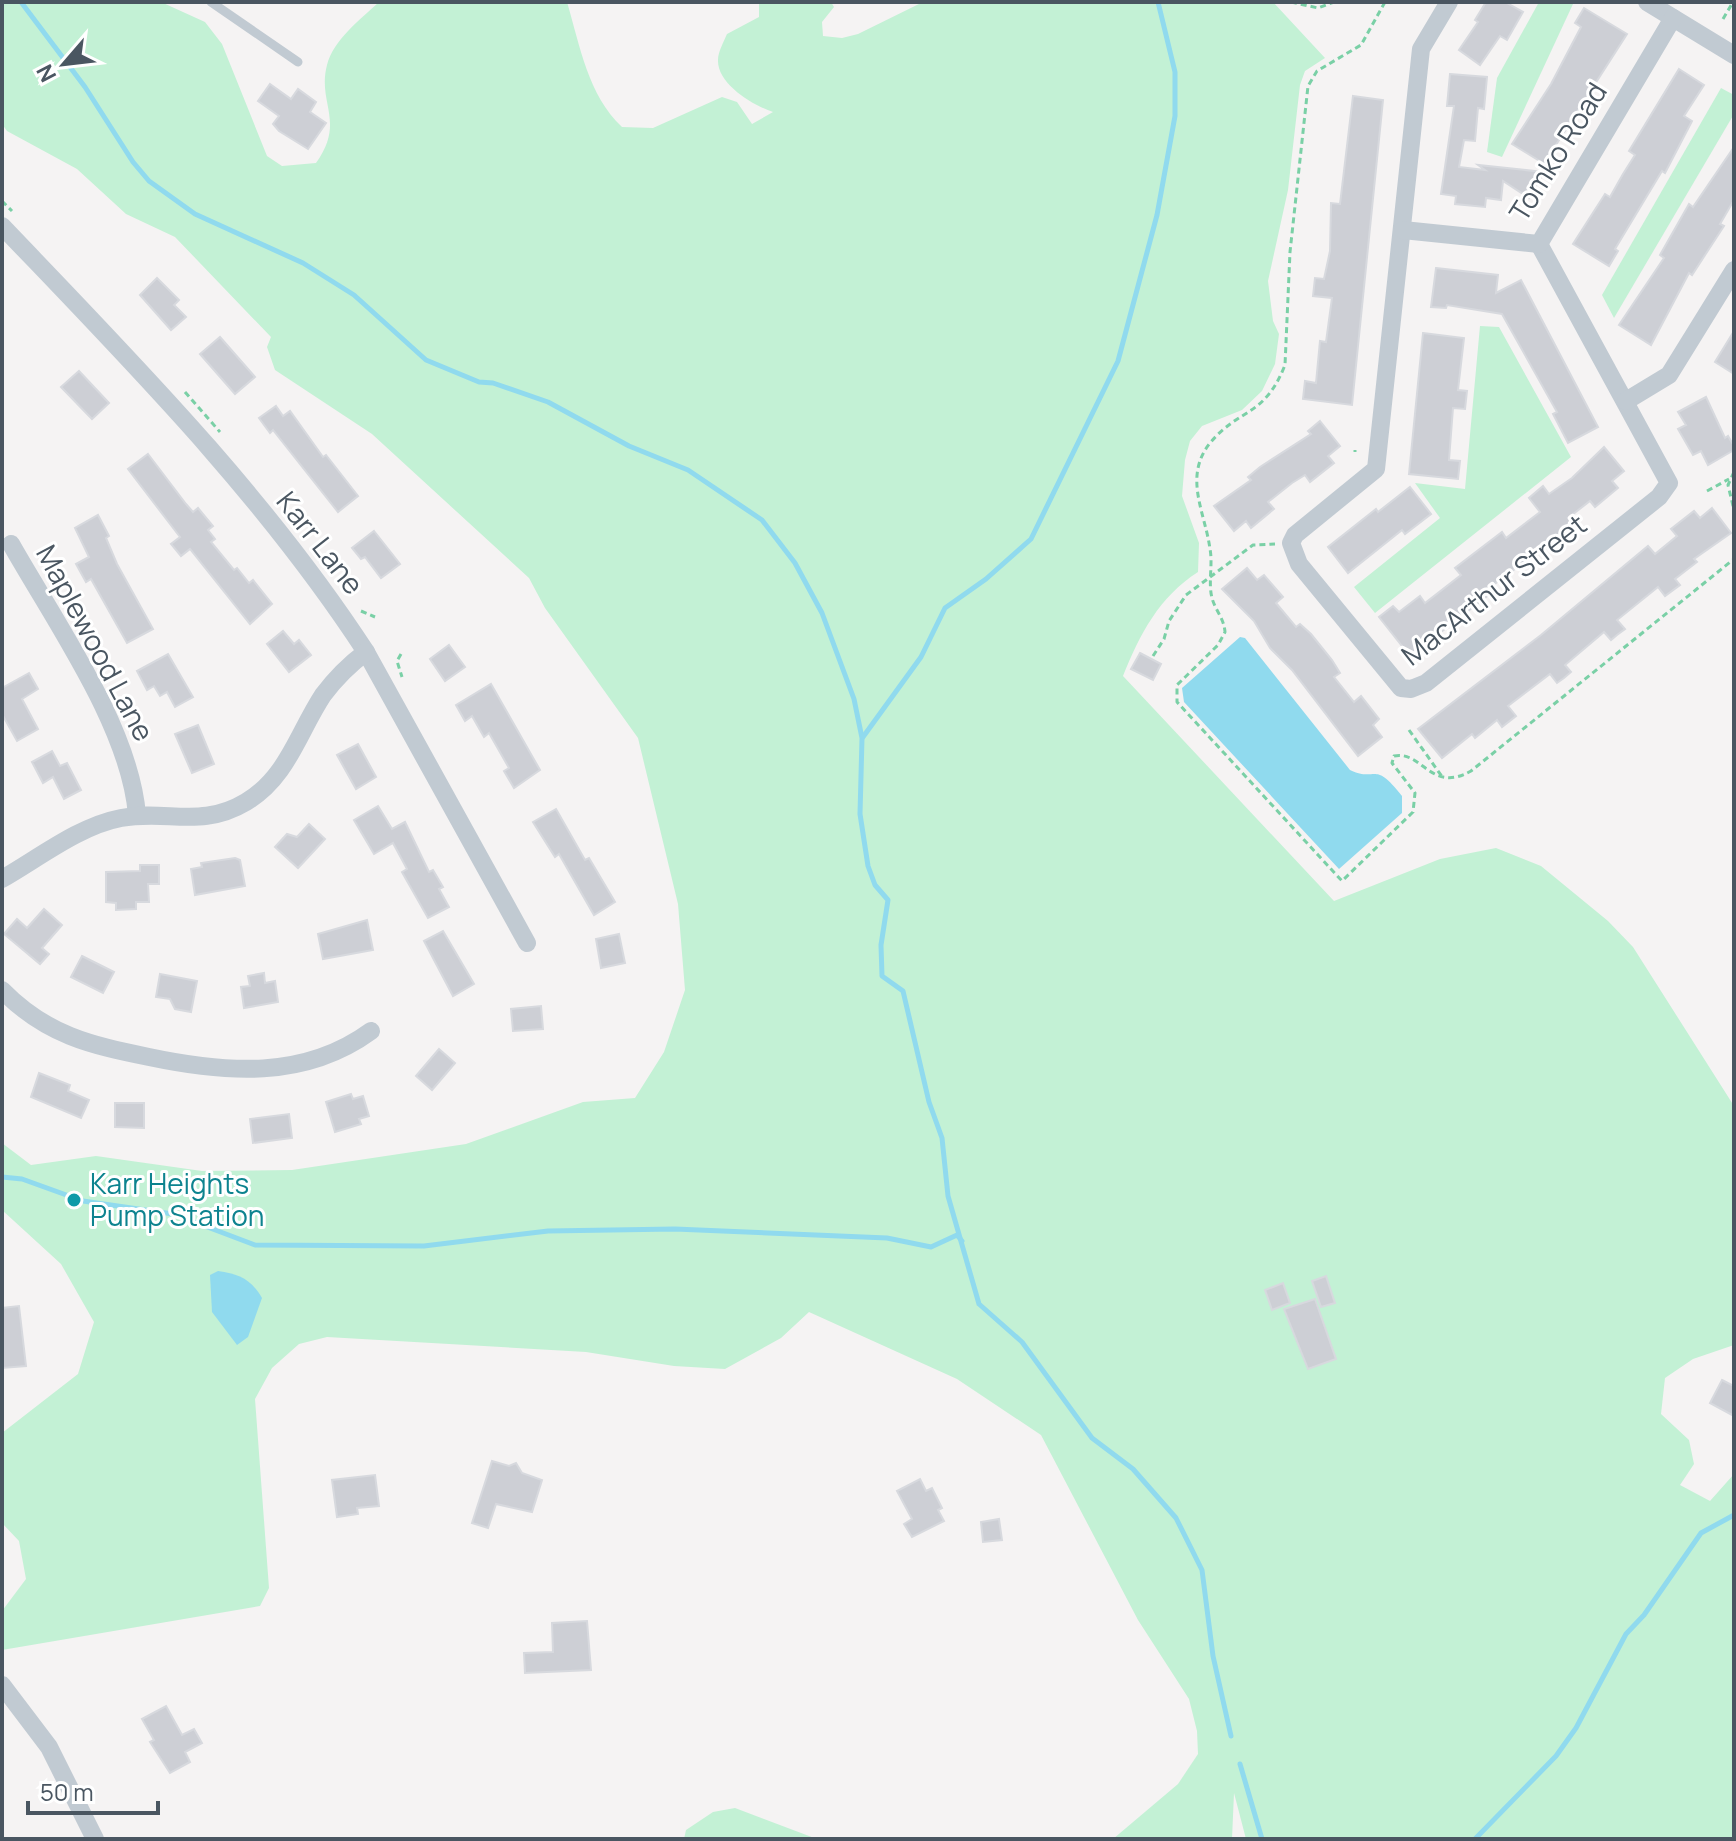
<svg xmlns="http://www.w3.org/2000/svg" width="1736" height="1841" font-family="Manrope,sans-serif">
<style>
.green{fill:#c3f1d5}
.water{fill:#90daee}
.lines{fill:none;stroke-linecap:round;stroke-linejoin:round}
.stream{stroke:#90daee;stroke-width:5}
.building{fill:#cdcfd5;stroke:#d7d9de;stroke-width:2}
.path{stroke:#7ad0a6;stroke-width:3;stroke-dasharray:6 4;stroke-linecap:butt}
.lane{stroke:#c1cad2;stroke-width:9}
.street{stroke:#c1cad2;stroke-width:18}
.culture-dot{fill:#0f9aa8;stroke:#fff;stroke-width:3}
.labels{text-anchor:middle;stroke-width:6;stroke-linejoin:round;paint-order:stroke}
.street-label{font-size:28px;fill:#4a5661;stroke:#fff}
.culture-label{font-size:28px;fill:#0d838f;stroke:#fff;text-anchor:start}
</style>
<rect width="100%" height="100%" fill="#f5f3f3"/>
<!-- green -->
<g class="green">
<path d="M2,2h159l44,20 17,22 45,112 15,10 34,-3c30,-42 1,-60 11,-98 6,-25 34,-46 52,-63h188c13,44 21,93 55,125l31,1 69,-31 15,5 15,22 21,-12c-19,-6 -56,-28 -55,-52 0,-8 6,-19 9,-26l32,-17v-15h72l3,5 -12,15 1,14 19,2 16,-4 65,-32h350l52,56 -20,13 -5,14 -12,105 -20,91 5,40 6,13 -4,30 -13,27 -20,19 -40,16 -12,15 -5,19 -3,36 17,47 -1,29c-39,25 -58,62 -75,104l211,225 106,-42 56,-11 45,18 67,55 25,26 101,159v239l-41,14 -28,19 -4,36 28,26 5,24 -14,21 30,16 24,-27v365h-488l-12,-46 -2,46h-119l65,-55 20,-30 -1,-23 -8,-32 -51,-79 -97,-185 -84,-56 -148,-67 -28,26 -56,31 -51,-3 -88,-14 -259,-15 -28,7 -27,24 -17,31 14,189 -9,18 -258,44v-39l24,-32 -7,-38 -17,-18v-90l76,-59 16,-52 -33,-58 -59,-54v-67l29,22 65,-9 106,15 90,-1 174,-26 117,-42 52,-4 29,-46 21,-62 -7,-86 -40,-166 -93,-130 -16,-30 -157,-144 -97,-64 -8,-23 4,-10 -96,-100 -49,-23 -49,-45 -70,-38 -5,-7z"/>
<path d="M1539,2l34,2 -71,153 -15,-5 10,-74z"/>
<path d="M1721,88l13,7v19l-120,204 -12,-23z"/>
<path d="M1480,326l19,1 72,130 -196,156 -21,-26 86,-69 -25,-35 50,6z"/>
<path d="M735,1808l82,31h-133l2,-9 27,-18z"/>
</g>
<!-- water -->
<g class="water">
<path d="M1240,637l5,1 105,132c27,13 23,-11 52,26v17l-63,56 -155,-167 -2,-14z"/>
<path d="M218,1271c21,3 33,8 44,27l-14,39 -11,8 -25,-33 -2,-37z"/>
</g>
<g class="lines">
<!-- stream -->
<g class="stream">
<path d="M21,2l64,85 48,75 16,19 46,33 108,49 51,32 72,65 53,22 14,1 55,19 81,44 59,24 74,50 33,43 27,50 32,86 8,39 -2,76 8,52 7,19 13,15 -7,45 1,31 21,15 26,111 13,36 6,58 31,108 43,38 70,96 41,31 43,49 26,52 11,86 18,80"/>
<path d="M863,737l58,-80 24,-49 41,-29 45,-40 87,-178 39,-146 18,-99v-44l-17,-70"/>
<path d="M2,1177l20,2 61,22 90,13 82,31 169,1 124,-15 127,-2 212,9 44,9 26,-12 5,6"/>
<path d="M1240,1764l22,75"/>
<path d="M1475,1839l81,-83 20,-28 50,-94 18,-19 57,-82 33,-18"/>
</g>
</g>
<!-- building -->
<g class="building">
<path d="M1486,2h19l18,10 -16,28 -7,-4 -20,29 -21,-15 19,-28 -3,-2z"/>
<path d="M1584,8l43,26 -73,114 3,2 -9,16 -36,-22 39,-60 30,-57 -6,-4z"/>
<path d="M1679,69l25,16 -20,31 8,5 -27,52 -3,-2 -47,78 3,2 -9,15 -36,-22 32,-50 5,3 13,-23 12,-19 -6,-4z"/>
<path d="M1450,74l37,3 -3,32 -6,-1 -3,33 -11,-1 -5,27 26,3 -7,-5 66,7 -15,26 -26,-17 -2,19 -15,-2 -1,9 -30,-3 1,-8 -15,-2 13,-88h-7z"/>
<path d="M270,84l21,15 7,-10 18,13 -6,10 16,11 -18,26 -29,-18 -6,-7 6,-8 -21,-15z"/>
<path d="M1353,96l30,4 -31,305 -49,-6 2,-18 11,2 4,-42 6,1 6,-44 -19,-2 2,-18 9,1 6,-28 1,-48 9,1z"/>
<path d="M1734,147v53l-14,24 4,2 -32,49 -3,-2 -38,72 -32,-20 45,-67 -4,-3 29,-51 4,3z"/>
<path d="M1436,268l62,7 -2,18 25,-13 77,147 -30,16 -15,-29 4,-2 -55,-98 -55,-9 -1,3 -15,-1z"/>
<path d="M157,278l22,22 -5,5 12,12 -15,13 -31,-35z"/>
<path d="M1734,331v43l-19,-12z"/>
<path d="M1423,333l41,5 -6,52 9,1 -2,18 -12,-1 -4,52 11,1 -2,18 -49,-5z"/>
<path d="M220,337l35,40 -20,17 -35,-40z"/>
<path d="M79,371l30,32 -17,16 -31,-32z"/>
<path d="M1706,397l19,41 3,-2 6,10v4l-26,15 -7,-14 -8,4 -15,-26 8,-4 -8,-13z"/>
<path d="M276,406l7,10 7,-5 33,46 3,-2 32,41 -20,16 -65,-82 -3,3 -11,-15z"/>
<path d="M1320,421l20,25 -12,10 6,7 -24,19 -5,-7 -13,8 -24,19 6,7 -23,19 -5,-7 -12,10 -20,-25 37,-26 -3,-3 12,-10 51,-33 -3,-3z"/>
<path d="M1604,447l20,24 -12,10 6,7 -23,19 -5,-6 -22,17 6,7 -82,61 3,4 -85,66 -31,-39 14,-11 6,6 21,-16 5,7 36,-28 -6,-7 47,-36 4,6 34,-26 -11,-14 14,-12 6,8 23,-16z"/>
<path d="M148,454l38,50 7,8 5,-4 15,18 -5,4 7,9 -4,3 23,28 3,-2 12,15 4,-3 19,24 -22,20 -60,-75 -9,7 -10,-12 9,-7 -52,-68z"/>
<path d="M1410,487l21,27 -26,20 -3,-4 -54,43 -20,-26 48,-38 2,3z"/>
<path d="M1712,508l19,25 -37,26 3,3 -22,17 5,6 -15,11 -7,-9 -41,33 8,9 -8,6 -6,5 -7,-8 -39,33 6,7 -7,6 -7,5 -7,-9 -42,32 8,10 -14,11 -5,-7 -22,18 -3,-4 -30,24 -24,-29 123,-94 107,-89 7,8 22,-18 -6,-7 23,-18 6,7z"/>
<path d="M98,515l11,21 -3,2 11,26 36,65 -26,14 -36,-64 -5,3 -10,-18 13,-7 -14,-29z"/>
<path d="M374,531l26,33 -19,14 -16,-21 -4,2 -9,-11z"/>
<path d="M1247,568l10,12 7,-5 19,22 -7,6 20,24 4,-3 11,10 21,26 8,13 -6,4 20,25 7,-6 18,23 -6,6 9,12 -24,19 -66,-86 -22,-22 -16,-27 -32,-32z"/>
<path d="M283,631l11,13 5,-4 12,15 -22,17 -22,-28z"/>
<path d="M449,645l16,22 -20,14 -15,-22z"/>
<path d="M1140,653l21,11 -8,16 -22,-11z"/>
<path d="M168,654l25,43 -18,10 -8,-15 -7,4 -6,-10 -7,4 -10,-19z"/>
<path d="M29,673l9,16 -16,10 16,30 -21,12 -15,-27v-26z"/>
<path d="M491,684l49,86 -26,18 -10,-17 5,-3 -20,-35 -5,4 -12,-21 -7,5 -9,-16z"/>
<path d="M198,725l16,39 -22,9 -17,-39z"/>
<path d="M358,744l18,33 -20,12 -19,-34z"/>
<path d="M52,751l8,15 7,-3 14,27 -17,9 -11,-22 -10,6 -11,-21z"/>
<path d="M378,806l14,23 13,-7 24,50 4,-2 10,17 -4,2 10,18 -21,11 -26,-46 5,-3 -14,-26 -19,11 -20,-34z"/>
<path d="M556,809l29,51 4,-2 26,44 -21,13 -35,-61 -4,3 -22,-35z"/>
<path d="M309,824l16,15 -27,29 -23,-21 12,-13 10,3z"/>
<path d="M235,858l5,2 5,26 -50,9 -4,-26 11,-2 -1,-4z"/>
<path d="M140,865h19v19h-11l1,18h-13v7l-20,1v-7l-10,-1v-30l34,-1z"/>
<path d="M44,909l18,16 -20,23 7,6 -9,10 -36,-30 13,-15 10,9z"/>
<path d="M367,920l6,30 -50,9 -5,-25z"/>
<path d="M443,931l31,53 -21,12 -29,-55z"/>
<path d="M619,934l6,29 -24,5 -5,-29z"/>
<path d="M82,956l32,16 -11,21 -32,-16z"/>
<path d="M264,973l1,10 10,-2 3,21 -34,6 -3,-21 9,-1 -2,-10z"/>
<path d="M160,974l37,7 -6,31 -16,-3 -5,-10 -14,-2z"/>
<path d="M541,1006l2,23 -30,2 -2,-22z"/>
<path d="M439,1049l16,14 -23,27 -16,-14z"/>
<path d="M39,1073l31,12 -2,6 21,9 -8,18 -50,-21z"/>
<path d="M351,1094l2,5 10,-3 6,20 -10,3 2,5 -26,8 -9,-30z"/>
<path d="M115,1103h29v25l-29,-1z"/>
<path d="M289,1114l3,24 -39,5 -3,-24z"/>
<path d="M1326,1276l9,27 -14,4 -9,-26z"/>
<path d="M1283,1283l7,20 -18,7 -7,-20z"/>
<path d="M1315,1299l21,60 -28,10 -24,-60z"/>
<path d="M19,1306l7,60 -24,2v-60z"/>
<path d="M1722,1380l12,6v30l-24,-13z"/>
<path d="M492,1461l17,5 7,-3 6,10 20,7 -10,32 -36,-8 -8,24 -16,-5z"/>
<path d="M375,1475l4,31 -22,2 1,6 -21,3 -5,-37z"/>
<path d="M920,1479l6,12 6,-3 10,20 -4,2 6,11 -32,16 -8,-13 8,-5 -15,-28z"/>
<path d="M999,1519l3,21 -19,2 -2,-20z"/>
<path d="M587,1621l4,49 -66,3 -1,-20 29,-1 -1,-29z"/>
<path d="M166,1706l16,29 12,-6 8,14 -17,9 5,10 -20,11 -20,-31 4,-2 -12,-21z"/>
</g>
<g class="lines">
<!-- path -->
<g class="path">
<path d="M1291,2l27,6 16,-6"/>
<path d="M1385,2l-24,43 -44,26 -9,15 -18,166 -5,113c-21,53 -45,42 -75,78 -27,34 -5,69 0,106 3,15 -2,34 2,49 3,12 12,20 13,34l-7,13 -41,40v17l165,179 71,-69 2,-19 -23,-30 2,-7c28,-6 37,38 77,15l263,-212"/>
<path d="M1723,19l10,-17"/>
<path d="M2,201l10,10"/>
<path d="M185,392l35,40"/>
<path d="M1355,452v-2"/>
<path d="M1734,472l-6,13 6,25"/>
<path d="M1707,491l22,-12"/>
<path d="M361,611l14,6"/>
<path d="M401,654l-4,7 5,16"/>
<path d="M1153,656l11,-17 5,-18 17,-26 67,-50 22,-1"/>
<path d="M1409,730l34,48"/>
</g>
<!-- lane -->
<path class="lane" d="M211,2l87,60"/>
<!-- street -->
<g class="street">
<path d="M1449,2l-28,47 -45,420 -81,66 -4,8 8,21 102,124 10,1 15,-6 233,-186 10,-14 -130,-239"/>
<path d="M1647,2l87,53"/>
<path d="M2,226c129,135 261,268 364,426l161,291"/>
<path d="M1403,230l136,14 134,-226"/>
<path d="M1626,401l43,-26 65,-105"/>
<path d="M11,544c44,78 119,183 126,271"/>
<path d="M2,879c37,-21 77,-53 119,-61 46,-9 80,11 125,-16 41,-24 52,-69 77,-107 12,-16 27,-31 43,-43"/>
<path d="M2,990c44,45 88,55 147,67 76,16 155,23 222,-26"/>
<path d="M2,1685l47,62 46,92"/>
</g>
</g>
<!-- markers -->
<circle class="culture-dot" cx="74" cy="1200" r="8"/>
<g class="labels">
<!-- street labels -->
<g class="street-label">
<text transform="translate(1558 152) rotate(-58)" y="10">Tomko Road</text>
<text transform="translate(320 543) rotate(52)" y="10">Karr Lane</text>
<text transform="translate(1494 590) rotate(-38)" y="10">MacArthur Street</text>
<text transform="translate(95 643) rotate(62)" y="10">Maplewood Lane</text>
</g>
<!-- culture labels -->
<g class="culture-label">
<text x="90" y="1194">Karr Heights<tspan x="90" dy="32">Pump Station</tspan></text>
</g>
</g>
<!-- border -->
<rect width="1736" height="1841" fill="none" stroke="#4a5661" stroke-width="8"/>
<!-- north arrow -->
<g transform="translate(64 64) rotate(242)" stroke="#ffffff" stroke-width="6" paint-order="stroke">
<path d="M0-6L14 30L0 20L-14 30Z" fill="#4a5661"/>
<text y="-12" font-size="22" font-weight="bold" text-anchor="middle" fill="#4a5661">N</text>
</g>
<!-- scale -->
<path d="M28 1801v12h130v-12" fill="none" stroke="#4a5661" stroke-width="4"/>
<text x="40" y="1801" font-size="24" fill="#4a5661" stroke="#ffffff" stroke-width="6" paint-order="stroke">50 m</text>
</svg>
